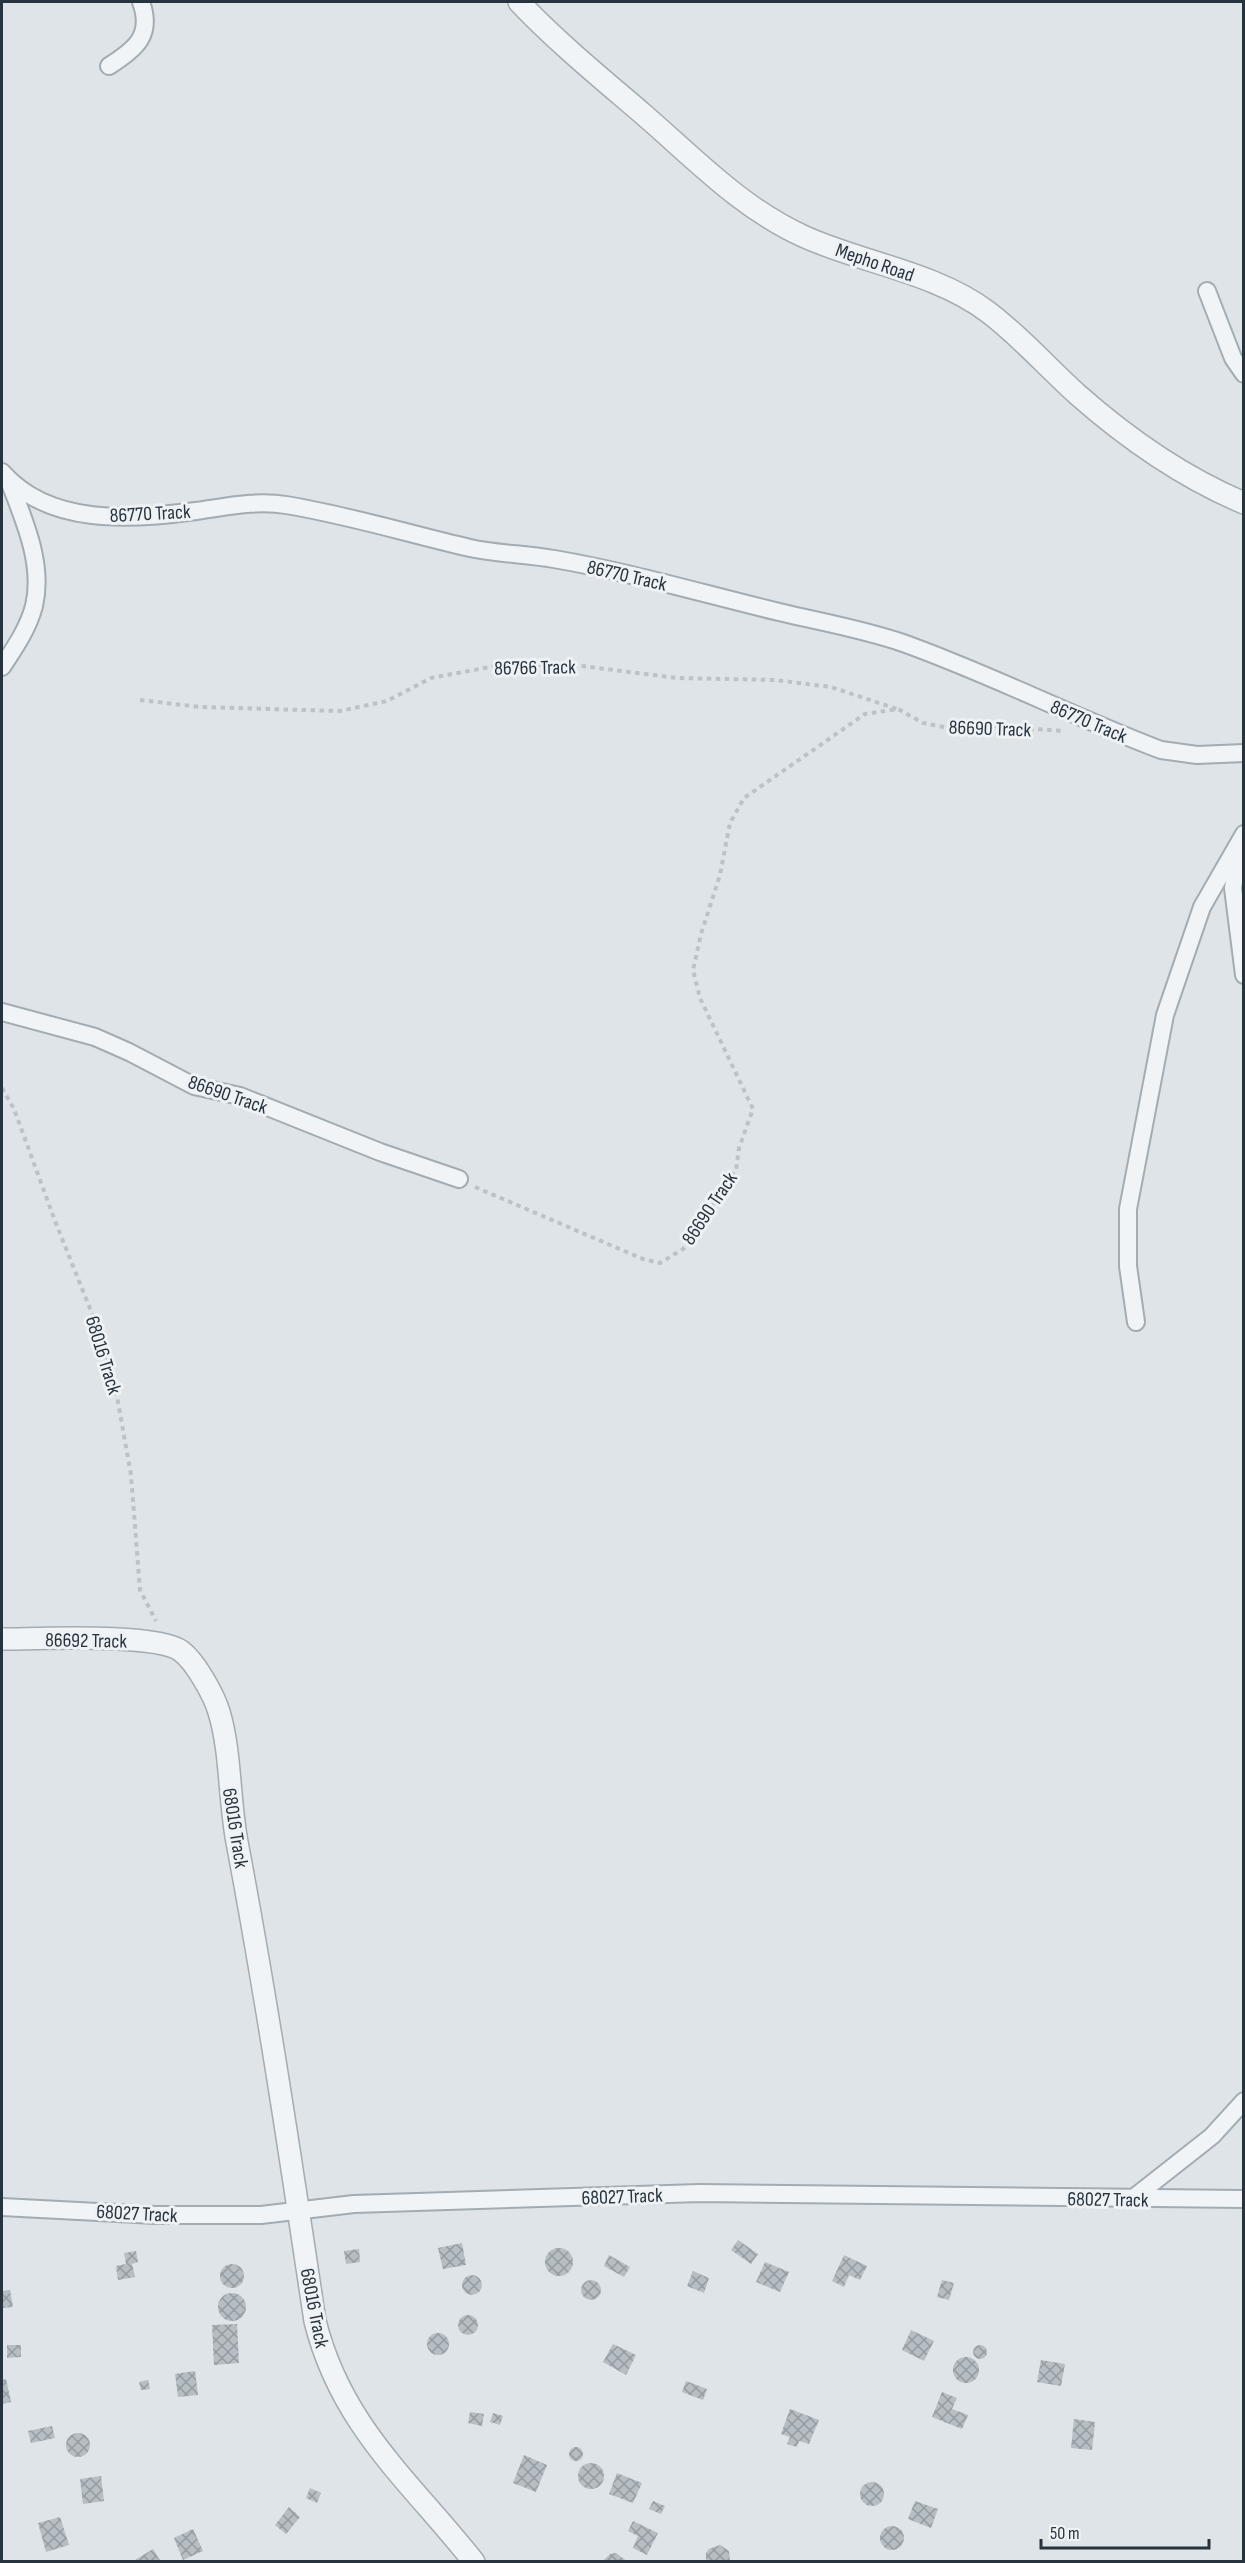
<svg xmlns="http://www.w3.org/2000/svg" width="1245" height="2563" font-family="'Sofia Sans Condensed',sans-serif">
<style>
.building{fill:url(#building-cross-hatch)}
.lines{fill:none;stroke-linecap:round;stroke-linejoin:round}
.minor-casing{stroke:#a3acb2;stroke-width:20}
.tertiary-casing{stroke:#a3acb2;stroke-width:24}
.path{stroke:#bcc2c6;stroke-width:4;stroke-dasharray:4.5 4.5;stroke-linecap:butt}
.minor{stroke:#f1f4f6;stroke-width:16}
.tertiary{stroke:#f1f4f6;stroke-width:21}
.labels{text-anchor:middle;stroke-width:6;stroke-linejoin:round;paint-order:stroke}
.street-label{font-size:20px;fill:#27343f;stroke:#eef2f5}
</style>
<defs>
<pattern id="building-cross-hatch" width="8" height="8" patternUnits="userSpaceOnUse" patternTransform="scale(1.5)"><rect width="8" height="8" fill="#b6bec4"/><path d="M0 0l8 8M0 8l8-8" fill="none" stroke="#949ba1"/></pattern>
</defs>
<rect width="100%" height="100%" fill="#dee4e8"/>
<!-- building -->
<g class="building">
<path d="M738,2240l20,14 -7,10 -20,-14z"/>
<path d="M462,2243l4,22 -23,4 -5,-21z"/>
<circle cx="559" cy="2262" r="14"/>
<path d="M359,2249l1,13 -14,2 -2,-13z"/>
<path d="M136,2251l2,11 -6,2 3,13 -17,3 -2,-14 10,-2 -2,-11z"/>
<path d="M609,2255l21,12 -6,10 -20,-11z"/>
<path d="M844,2255l23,11 -7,14 -11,-5 -5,12 -12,-6z"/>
<path d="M765,2262l24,10 -9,20 -24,-10z"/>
<circle cx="232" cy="2276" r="12"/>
<path d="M693,2271l16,7 -5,15 -17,-7z"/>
<circle cx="472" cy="2285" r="10"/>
<path d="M942,2280l12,3 -5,17 -12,-3z"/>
<circle cx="591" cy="2290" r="10"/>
<path d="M10,2290l3,17 -11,1v-17z"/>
<circle cx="232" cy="2307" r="14"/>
<circle cx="468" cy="2325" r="10"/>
<path d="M237,2324l2,39 -25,2 -2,-40z"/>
<path d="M911,2330l23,11 -10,20 -22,-11z"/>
<circle cx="438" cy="2344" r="11"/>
<path d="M613,2344l23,11 -10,20 -23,-13z"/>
<circle cx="980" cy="2352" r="7"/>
<path d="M7,2345h14v12l-14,1z"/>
<circle cx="966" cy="2370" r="13"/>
<path d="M1041,2360l24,4 -4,22 -24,-4z"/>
<path d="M195,2371l3,24 -20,2 -3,-23z"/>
<path d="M6,2379l5,23 -9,2v-24z"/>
<path d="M148,2380l2,9 -9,1 -2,-8z"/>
<path d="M686,2381l21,8 -4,11 -21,-8z"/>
<path d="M942,2392l15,6 -5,11 16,6 -6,14 -30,-12z"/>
<path d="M790,2409l29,11 -10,24 -10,-3 -2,6 -10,-3 3,-7 -9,-3z"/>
<path d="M470,2412l14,2 -2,12 -14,-3z"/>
<path d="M493,2413l10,3 -3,9 -10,-3z"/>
<path d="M1074,2419l21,3 -3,28 -21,-2z"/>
<path d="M52,2426l3,12 -24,5 -3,-12z"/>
<circle cx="78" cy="2445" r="12"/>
<circle cx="576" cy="2454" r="7"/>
<path d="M524,2455l23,10 -11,27 -23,-9z"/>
<circle cx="591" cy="2476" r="13"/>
<path d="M617,2473l25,10 -9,20 -24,-9z"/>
<path d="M101,2476l3,25 -21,3 -3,-25z"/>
<circle cx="872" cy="2494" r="12"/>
<path d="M310,2488l11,5 -4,10 -11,-5z"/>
<path d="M653,2501l12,5 -4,8 -12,-5z"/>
<path d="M915,2501l23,8 -7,19 -23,-9z"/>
<path d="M289,2507l11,10 -14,17 -11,-9z"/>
<path d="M60,2517l9,28 -23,7 -8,-29z"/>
<path d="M633,2521l25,12 -11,22 -14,-7 5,-12 -10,-5z"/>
<circle cx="892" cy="2538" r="12"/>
<path d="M193,2529l10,22 -20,9 -9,-22z"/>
<path d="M720,2545l9,6 1,11h-24v-9l3,-4z"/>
<path d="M153,2549l8,13h-29z"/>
<path d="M616,2553l12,9h-26l8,-8z"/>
</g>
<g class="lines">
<defs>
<g id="minor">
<path d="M109,66c27,-17 44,-31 32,-64"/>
<path d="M1207,291l26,67 11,16"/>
<path d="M2,472c47,54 129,48 194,39 30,-4 60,-11 90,-6 62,10 123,29 184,43 27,6 56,6 84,11 76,13 150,35 225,53 42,10 83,17 124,31 87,31 171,74 258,107l36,5 47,-2"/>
<path d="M2,667c12,-18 26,-38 32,-61 10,-42 -10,-86 -25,-125"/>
<path d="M1239,851l-6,37 11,87"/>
<path d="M2,1012l93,25 34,15 65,34 46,10 140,56 79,27"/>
<path d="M1136,1322l-8,-56v-57l37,-194 37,-108 42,-73"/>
<path d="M1132,2199l80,-63 32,-35"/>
<path d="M2,2207l153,8h106l93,-11 346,-11 544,6"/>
</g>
<g id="tertiary">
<path d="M519,2c38,40 82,76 124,112 51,44 99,95 162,123 58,26 132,36 183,75 32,24 60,56 90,83 50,44 104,82 166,108"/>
<path d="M2,1639c35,0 154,-6 179,12 14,10 33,44 38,61 12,39 10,88 18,130 30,159 54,319 78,479 26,105 95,160 159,241"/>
</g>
</defs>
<!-- minor casing -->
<use href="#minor" class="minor-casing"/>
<!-- tertiary casing -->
<use href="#tertiary" class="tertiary-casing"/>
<!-- path -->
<g class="path">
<path d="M140,700l60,7 140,4 47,-10 44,-23 75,-14 76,2 95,12 98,2 56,7 66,22"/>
<path d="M2,1088l12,21 41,112 46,115 14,49 16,90 9,115 16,31"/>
<path d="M475,1187l168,72 17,4 23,-14 22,-28 16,-32 15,-19 3,-22 14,-39 -53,-111 -7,-28 8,-36 19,-59 10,-52 14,-25 121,-84 33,-5 25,14 31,6 39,-3 70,5"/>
</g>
<!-- minor -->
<use href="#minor" class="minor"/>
<!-- tertiary -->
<use href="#tertiary" class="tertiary"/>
</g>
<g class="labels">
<!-- street labels -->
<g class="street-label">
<text transform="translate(875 262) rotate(19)" y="7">Mepho Road</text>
<text transform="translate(150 513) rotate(-3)" y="7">86770 Track</text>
<text transform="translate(627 575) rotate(13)" y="7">86770 Track</text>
<text transform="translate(535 667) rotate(-1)" y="7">86766 Track</text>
<text transform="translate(1089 721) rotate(23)" y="7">86770 Track</text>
<text transform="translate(990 728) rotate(2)" y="7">86690 Track</text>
<text transform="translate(228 1094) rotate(19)" y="7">86690 Track</text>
<text transform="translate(709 1208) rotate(-56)" y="7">86690 Track</text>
<text transform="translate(104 1355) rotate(73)" y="7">68016 Track</text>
<text transform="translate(86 1640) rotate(1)" y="7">86692 Track</text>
<text transform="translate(236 1828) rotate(81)" y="7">68016 Track</text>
<text transform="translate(622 2196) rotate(-2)" y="7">68027 Track</text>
<text transform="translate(1108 2199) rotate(1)" y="7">68027 Track</text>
<text transform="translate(137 2213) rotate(3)" y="7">68027 Track</text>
<text transform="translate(315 2308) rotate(79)" y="7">68016 Track</text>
</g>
</g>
<!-- border -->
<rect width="1245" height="2563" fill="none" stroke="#27343f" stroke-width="6"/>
<!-- scale -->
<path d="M1041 2539v9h168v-9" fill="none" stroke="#27343f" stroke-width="3"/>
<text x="1050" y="2539" font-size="18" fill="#27343f" stroke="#eef2f5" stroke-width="4.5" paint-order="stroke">50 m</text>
</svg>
